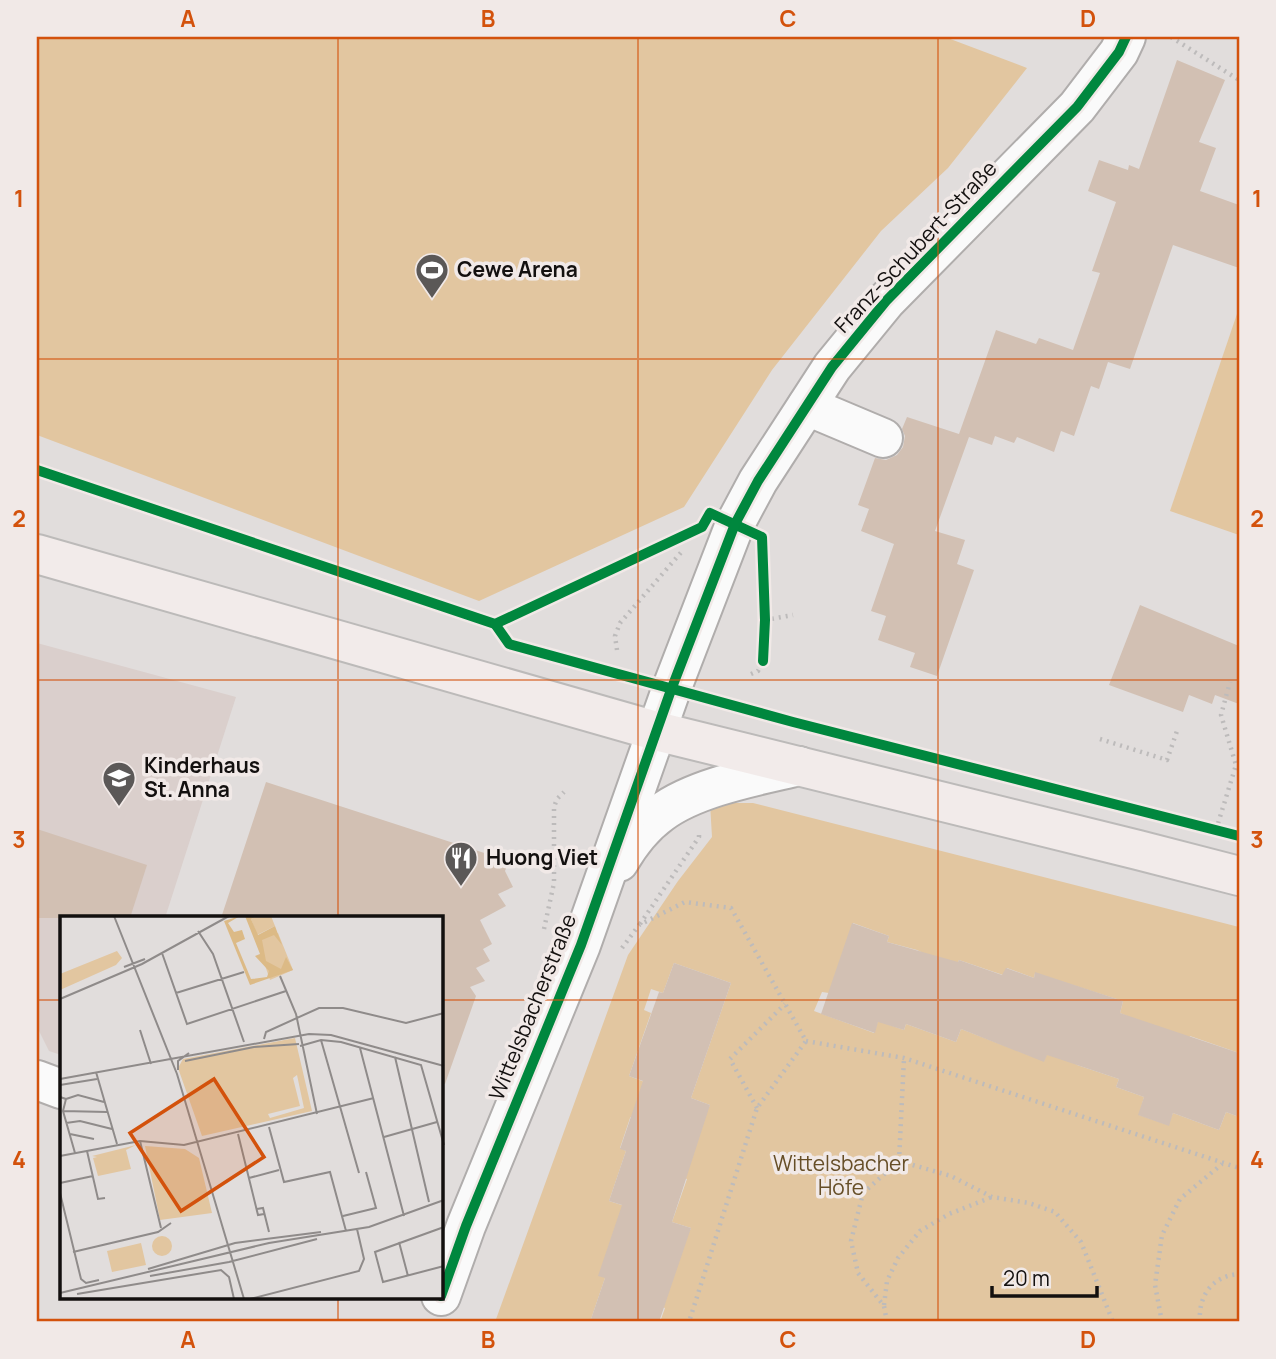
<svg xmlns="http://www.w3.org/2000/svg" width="1276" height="1359" font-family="Manrope,sans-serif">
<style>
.built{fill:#dacfcc}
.green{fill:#e2c6a0}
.building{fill:#d2c0b3}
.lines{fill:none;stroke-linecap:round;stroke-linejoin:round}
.minor-casing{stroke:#b0adac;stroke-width:42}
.major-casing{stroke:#bcbab9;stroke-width:42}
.path{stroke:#bdbbbb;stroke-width:4.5;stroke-dasharray:2 5;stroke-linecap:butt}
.minor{stroke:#fafafa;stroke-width:38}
.major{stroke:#f2ebea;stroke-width:38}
.cycleway-casing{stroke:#f1e9e7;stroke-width:15}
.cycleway{stroke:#00873e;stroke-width:10}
.grid{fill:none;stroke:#d3520c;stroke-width:2;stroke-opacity:0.55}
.labels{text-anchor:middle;stroke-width:7;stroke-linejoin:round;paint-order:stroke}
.street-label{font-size:21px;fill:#13100f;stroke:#f1e9e7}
.poi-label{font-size:21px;font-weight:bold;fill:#13100f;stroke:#f1e9e7;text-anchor:start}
.park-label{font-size:21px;fill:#664e27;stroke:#f1e9e7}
.inset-road{fill:none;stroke:#8f8b8a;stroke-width:2}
.view{fill:#d3520c;fill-opacity:0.15;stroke:#d3520c;stroke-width:3.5}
.inset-edge{fill:none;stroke:#13100f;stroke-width:3.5}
.neatline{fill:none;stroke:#d3520c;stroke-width:2.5}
.grid-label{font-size:23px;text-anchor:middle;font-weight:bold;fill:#d3520c}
</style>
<rect width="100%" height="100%" fill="#e1dddc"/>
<!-- built -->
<path class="built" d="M37,643l199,54 -71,221h-104v137l-12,-4 -12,-24z"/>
<!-- green -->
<g class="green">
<path d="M37,37h908l82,31 -79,100 -67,63 -109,139 -88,137 -205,94 -442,-166z"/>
<path d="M1239,308v227l-69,-24z"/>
<path d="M710,803h43l486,124v126l-49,-17 -2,6 -68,-29 3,-12 -88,-28 -1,5 -27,-10 -4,7 -44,-15 -4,9 -38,-19 -30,-8 2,-6 -36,-13 -24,70 -7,-1 -8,19 60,22 4,-12 26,9 2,-6 50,18 5,-13 83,32 6,-15 27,19 42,14 -3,8 28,10 -5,18 29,10 5,-12 46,17 7,-18 13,5v205h-579l5,-14 -11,-4 37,-76 -19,-6 15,-43 -11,-4 34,-70 -19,-7 40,-115 -57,-20 -11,30 -12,-4 -7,21 7,3 -22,63 26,10 -25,32 -10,30 6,3 -17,50 25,8 -29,69 -15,44h-95l133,-367 50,-74 34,-44z"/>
</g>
<!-- building -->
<g class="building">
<path d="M1177,60l48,20 -26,62 17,6 -16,43 39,14v63l-66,-23 -43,124 -22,-7 -9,27 -8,-3 -17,50 -13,-5 -7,21 -37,-15 -3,6 -19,-7 -3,9 -23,-8 -34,94 30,9 -8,24 17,6 -37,106 -27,-9 5,-14 -37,-13 8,-24 -15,-5 23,-67 -33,-13 8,-22 -11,-4 17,-47 11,2 11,-5 6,-8 2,-11 -3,-7 5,-12 52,17 37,-104 40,14 3,-6 34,12 27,-77 -8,-2 24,-69 -28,-11 11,-31 29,10 1,-5 10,4z"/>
<path d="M1140,605l99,41v58l-24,-9 -3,9 -23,-9 -6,17 -74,-27z"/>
<path d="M266,782l243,79 -4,10 8,16 -15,7 8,12 -26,14 12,24 -9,5 7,12 -14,7 9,13 -15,6 6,9 -31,88 -4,-1v-165h-220z"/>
<path d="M37,829l110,36 -17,53h-93z"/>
<path d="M852,923l37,13 -2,6 71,20 1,-2 43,15 4,-7 28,10 1,-6 88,29 -3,12 119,40v64l-13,-5 -7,18 -46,-17 -4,13 -31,-11 6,-18 -28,-10 3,-8 -72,-24 -3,7 -83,-33 -5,13 -50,-18 -2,6 -26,-8 -3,11 -54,-19z"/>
<path d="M674,963l57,20 -40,115 19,7 -38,117 19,6 -32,94h-69l15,-44 -7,-2 24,-71 -13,-4 17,-50 -6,-2 23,-68 -14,-5 30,-84 4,1z"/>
</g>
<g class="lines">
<defs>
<g id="minor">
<path d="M807,406l76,32"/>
<path d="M619,862c11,-19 24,-36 42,-49 35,-26 96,-37 138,-47"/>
<path d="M37,1080l24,9"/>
<path d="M441,1296l25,-70 115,-281 90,-255 64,-166 23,-43 74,-114 54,-66 191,-194 42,-55 7,-15"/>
</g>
<path id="major" d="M37,554l619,177 482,119 101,26"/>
</defs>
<!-- minor casing -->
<use href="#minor" class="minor-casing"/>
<!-- major casing -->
<use href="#major" class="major-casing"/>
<!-- path -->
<g class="path">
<path d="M1171,37l68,43"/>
<path d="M765,620l28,-5"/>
<path d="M617,650l-2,-14 5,-13 64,-74"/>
<path d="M751,674l7,-3 5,-10 2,-41 -2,-62"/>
<path d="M1100,739l67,21 10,-29"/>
<path d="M1216,830l20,-65 -15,-50 9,-33"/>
<path d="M640,924l59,-87v-5"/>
<path d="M544,929l10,-46v-76l3,-8 7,-7"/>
<path d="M622,948l17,-23 46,-23 46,6 75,133 -49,67 -68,214"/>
<path d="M806,1041l98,17 335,110"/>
<path d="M757,1108l-27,-49 55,-55"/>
<path d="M899,1161l5,-103"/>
<path d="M884,1305l3,-24 11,-23 22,-27 29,-17 43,-17"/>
<path d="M887,1322l-3,-16 -26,-33 -7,-32 12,-48 36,-32 52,15 41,21 37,6 26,9 26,30 32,80"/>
<path d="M1162,1322l-7,-37 7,-50 18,-36 42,-35"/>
<path d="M1200,1322c-2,-26 12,-46 39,-48"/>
</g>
<!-- minor -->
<use href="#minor" class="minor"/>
<!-- major -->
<use href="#major" class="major"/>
<defs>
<g id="cycleway">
<path d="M37,470l458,154 207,-97 8,-14 52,24 3,83 -2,41"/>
<path d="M495,624l14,20 284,78 446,114"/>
<path d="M441,1296l25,-70 115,-281 90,-255 64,-166 23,-43 74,-114 54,-66 191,-194 42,-55 7,-15"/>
</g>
</defs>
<!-- cycleway casing -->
<use href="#cycleway" class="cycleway-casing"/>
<!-- cycleway -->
<use href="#cycleway" class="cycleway"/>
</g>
<!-- grid -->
<path class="grid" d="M338,37v881M638,37v1285M938,37v1285M37,359h1202M37,680h1202M37,1000h24M441,1000h798M338,1298v24"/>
<!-- icons -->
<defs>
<symbol id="stadium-pin" viewBox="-11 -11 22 30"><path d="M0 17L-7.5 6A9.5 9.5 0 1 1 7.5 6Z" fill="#5b5857" stroke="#f1e9e7"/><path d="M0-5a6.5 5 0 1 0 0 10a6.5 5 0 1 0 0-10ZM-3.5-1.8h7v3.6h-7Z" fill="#fff"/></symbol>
<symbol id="school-pin" viewBox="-11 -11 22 30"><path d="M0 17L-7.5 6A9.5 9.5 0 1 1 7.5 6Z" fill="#5b5857" stroke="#f1e9e7"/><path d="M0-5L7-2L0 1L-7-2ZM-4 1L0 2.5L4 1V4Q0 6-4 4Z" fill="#fff"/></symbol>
<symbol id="restaurant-pin" viewBox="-11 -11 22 30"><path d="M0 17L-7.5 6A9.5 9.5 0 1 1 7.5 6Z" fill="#5b5857" stroke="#f1e9e7"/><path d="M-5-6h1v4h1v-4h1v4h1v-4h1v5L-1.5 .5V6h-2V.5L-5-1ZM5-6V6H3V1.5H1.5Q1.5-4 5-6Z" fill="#fff"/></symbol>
</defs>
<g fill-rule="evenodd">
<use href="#stadium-pin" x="413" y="251" width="38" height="52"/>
<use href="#school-pin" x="100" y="759" width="38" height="52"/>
<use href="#restaurant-pin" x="442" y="839" width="38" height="52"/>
</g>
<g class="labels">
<!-- street labels -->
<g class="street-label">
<text transform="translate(916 247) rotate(-47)" y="7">Franz-Schubert-Straße</text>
<text transform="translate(533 1007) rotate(-68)" y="7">Wittelsbacherstraße</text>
</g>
<!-- poi labels -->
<g class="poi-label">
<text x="457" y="277">Cewe Arena</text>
<text x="144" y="773">Kinderhaus<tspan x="144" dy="24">St. Anna</tspan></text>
<text x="486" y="865">Huong Viet</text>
</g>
<!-- park labels -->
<g class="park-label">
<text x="841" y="1171">Wittelsbacher<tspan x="841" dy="24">Höfe</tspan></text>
</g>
</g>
<!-- overview -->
<g transform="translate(60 916)">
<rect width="383" height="383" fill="#e1dddc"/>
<path d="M197,0h14l4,10 -18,9 -6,-16zM218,17l15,37 -23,10 -14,-41zM57,35l5,7 -6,7 -56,25v-16zM235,122l17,73 -110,25 -24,-68 5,-9zM237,159l7,33 -34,10 -2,-4 32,-8 -7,-28zM76,229l-10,5 5,19 -33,7 -5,-18 4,-1 -5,-1zM85,230l40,3 14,9 13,55 -52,7zM92 330a10 10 0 1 1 20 0a10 10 0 1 1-20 0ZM81,327l5,22 -34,7 -5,-21z" fill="#e2c6a0" fill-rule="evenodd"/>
<path d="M180,0l-12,7 6,9 8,-2 3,9 -9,4 15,36 16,-2 2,-6 -14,-15 5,-2 -15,-38h12l-6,3 7,16 17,-9 7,19 -8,-10 -12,5 4,21 15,8 5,-12 7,13 -43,15 -26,-64z" fill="#dcba86"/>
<path class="inset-road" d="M54,0l63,158 67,225M138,15l15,23 31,88M102,37l25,71 99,-33M64,51l21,-8M220,60l16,38 21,100M116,77l68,-21M0,83l82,-35 87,-48M80,114l11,34M204,123l2,-7 53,-24h24l63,15 38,-10M261,124l38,133M240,130l21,-6 20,2 80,23 23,80M300,132l44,168M335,141l34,145M125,145l69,-14 45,-3M118,154v-9l11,-8M36,156l21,72M0,163l249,-45 22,1 113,31M0,169l37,-6M0,181l6,2 -3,12 12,42M6,183l12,-4 26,7M3,195l44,1M6,207l14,-2 32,8M209,211l15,55 46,-10 16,59M10,218l24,5M178,218l20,81 6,-1M324,221l53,-15M80,225l21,87M27,235l11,48 7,-1M0,240l80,-15 44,4 190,-47M189,262l30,-8M0,267l33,-7M0,277l21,86 5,4 13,-3M197,293l6,-1 6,24M283,300l33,-8 -10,-36M384,311l-69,25 8,30 61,-16M339,326l9,34M13,336l85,-20 13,-9M88,353l87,-26 86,-11M90,360l79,-14 88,-23M0,377l209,-50 100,-16 75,-27M17,378l144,-24 8,7 5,22M190,383l109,-28 5,-12 -7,-30"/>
<path class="view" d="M154,163l50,78 -83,54 -51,-78z"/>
<rect width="383" height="383" class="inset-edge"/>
</g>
<!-- border -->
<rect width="1276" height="1359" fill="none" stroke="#f1e9e7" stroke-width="77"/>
<!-- scale -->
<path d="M992 1286v10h105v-10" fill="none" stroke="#13100f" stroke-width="3.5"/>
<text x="1003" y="1286" font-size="21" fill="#13100f" stroke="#f1e9e7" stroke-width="5" paint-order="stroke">20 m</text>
<rect x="38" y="38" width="1200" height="1282" class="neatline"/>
<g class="grid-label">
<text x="188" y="27">A</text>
<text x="488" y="27">B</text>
<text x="788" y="27">C</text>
<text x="1088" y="27">D</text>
<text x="19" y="207">1</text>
<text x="1257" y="207">1</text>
<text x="19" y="527">2</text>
<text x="1257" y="527">2</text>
<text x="19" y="848">3</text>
<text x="1257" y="848">3</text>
<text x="19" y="1168">4</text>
<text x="1257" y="1168">4</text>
<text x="188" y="1348">A</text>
<text x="488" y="1348">B</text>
<text x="788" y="1348">C</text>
<text x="1088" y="1348">D</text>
</g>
</svg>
